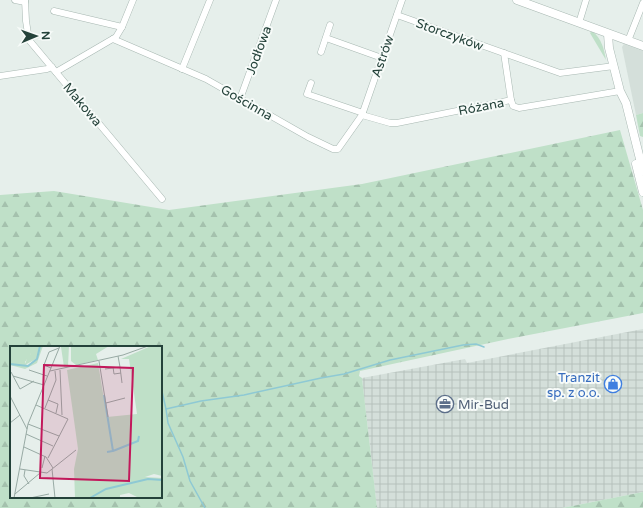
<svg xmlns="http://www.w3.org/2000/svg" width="643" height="508" font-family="'Varela Round',sans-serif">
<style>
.built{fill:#d4dfda}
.industrial{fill:url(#industrial-grid)}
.grass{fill:#bfe0c8}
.forest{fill:url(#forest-firs);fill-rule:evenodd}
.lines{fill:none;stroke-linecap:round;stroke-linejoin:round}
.stream{stroke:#8ec9d4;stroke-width:1.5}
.minor-casing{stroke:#a8b8b2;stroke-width:7}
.tertiary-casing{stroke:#a8b8b2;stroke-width:9}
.minor{stroke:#fff;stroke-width:6}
.tertiary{stroke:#fff;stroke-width:8}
.labels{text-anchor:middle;stroke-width:4;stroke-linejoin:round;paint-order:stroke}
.street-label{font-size:13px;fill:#24423a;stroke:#f7fbf9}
.shop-label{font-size:13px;fill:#366cbe;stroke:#f7fbf9;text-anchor:end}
.service-label{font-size:13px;fill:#4e5e75;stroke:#f7fbf9;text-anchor:start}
.inset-river{fill:none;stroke:#8ec9d4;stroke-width:2}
.inset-road{fill:none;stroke:#98aaa4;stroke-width:1}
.view{fill:#c2185b;fill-opacity:0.15;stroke:#c2185b;stroke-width:2}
.inset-edge{fill:none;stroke:#24423a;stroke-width:2}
</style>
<defs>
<pattern id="industrial-grid" width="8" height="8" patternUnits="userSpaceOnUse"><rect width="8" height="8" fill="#d4dfda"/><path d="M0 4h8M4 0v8" fill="none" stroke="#b6c1bc"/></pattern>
<pattern id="forest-firs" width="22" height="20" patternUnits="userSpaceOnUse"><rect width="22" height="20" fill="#bfe0c8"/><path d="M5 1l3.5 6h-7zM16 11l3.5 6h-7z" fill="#a4c1ad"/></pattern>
</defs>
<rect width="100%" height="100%" fill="#e6efeb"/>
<!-- built -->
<path class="built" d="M624,44l19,7v62l-7,2 -14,-68z"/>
<!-- industrial -->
<path class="industrial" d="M643,329v163l-81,16h-185l-15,-130 103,-19 2,4z"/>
<!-- grass -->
<path class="grass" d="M592,31c10,8 12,18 14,29l-16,-27z"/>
<!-- forest -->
<g class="forest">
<path d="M643,113v24l-3,-1 -4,-21z"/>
<path d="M620,130l23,80v103l-135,26 -148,32 -1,5 3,2 15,130h-377v-313l54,-4 115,19 193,-26zM11,347h150v150h-150z"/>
<path d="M643,492v16h-81z"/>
</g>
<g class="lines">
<!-- stream -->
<g class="stream">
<path d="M161,387l5,22 35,-8 43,-6 77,-17 23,-4 46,-14 73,-15 13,-1 8,3"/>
<path d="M166,409l2,14 15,34 7,24 15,27"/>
</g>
<defs>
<g id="minor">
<path d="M15,0l10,2"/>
<path d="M25,0l1,21 3,19 133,159"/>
<path d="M54,11l68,16"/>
<path d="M397,15l163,58 54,-7"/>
<path d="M579,23l7,-23"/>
<path d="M326,38l56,20"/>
<path d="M113,39l93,40 102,58 25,12h5l24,-34 40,-115"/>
<path d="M628,41l15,-38"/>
<path d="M321,52l9,-27"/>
<path d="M504,53l7,47"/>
<path d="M182,69l28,-69"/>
<path d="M56,72l60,-35 6,-10 11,-27"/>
<path d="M0,76l47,-7 5,-2"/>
<path d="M311,83l-4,11 56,19"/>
<path d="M240,99l36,-99"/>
<path d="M362,115l28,8h7l114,-23 2,6 6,2 101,-17"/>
</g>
<g id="tertiary">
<path d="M517,0l126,46"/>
<path d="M608,34l1,14 11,43 6,12 17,68"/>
<path d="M636,164l7,28"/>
</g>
</defs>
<!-- minor casing -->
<use href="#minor" class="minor-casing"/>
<!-- tertiary casing -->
<use href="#tertiary" class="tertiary-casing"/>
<!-- minor -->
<use href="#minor" class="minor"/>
<!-- tertiary -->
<use href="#tertiary" class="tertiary"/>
</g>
<!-- icons -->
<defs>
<symbol id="shop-ring" viewBox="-11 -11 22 22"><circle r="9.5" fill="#f7fbf9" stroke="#3f7fe0" stroke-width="1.5"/><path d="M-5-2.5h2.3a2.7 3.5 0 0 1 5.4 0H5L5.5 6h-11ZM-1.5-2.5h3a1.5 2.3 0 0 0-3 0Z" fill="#3f7fe0"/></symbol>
<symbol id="office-ring" viewBox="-11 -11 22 22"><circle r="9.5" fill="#f7fbf9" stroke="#5c6f8a" stroke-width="1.5"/><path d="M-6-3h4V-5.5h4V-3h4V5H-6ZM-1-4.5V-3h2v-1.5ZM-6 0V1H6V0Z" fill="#5c6f8a"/></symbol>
</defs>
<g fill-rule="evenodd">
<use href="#shop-ring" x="603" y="374" width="20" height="20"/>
<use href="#office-ring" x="435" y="394" width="20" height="20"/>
</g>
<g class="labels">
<!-- street labels -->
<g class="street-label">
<text transform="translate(450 34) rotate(20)" y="5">Storczyków</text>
<text transform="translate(258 50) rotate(-70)" y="5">Jodłowa</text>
<text transform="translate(382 56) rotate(-71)" y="5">Astrów</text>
<text transform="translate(247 102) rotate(30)" y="5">Gościnna</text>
<text transform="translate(83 104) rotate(50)" y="5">Makowa</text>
<text transform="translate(481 106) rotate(-11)" y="5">Różana</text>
</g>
<!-- shop labels -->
<g class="shop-label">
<text x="600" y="382">Tranzit<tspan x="600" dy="15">sp. z o.o.</tspan></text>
</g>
<!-- service labels -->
<g class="service-label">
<text x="458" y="409">Mir-Bud</text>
</g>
</g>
<!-- overview -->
<g transform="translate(10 346)">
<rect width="152" height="152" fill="#e6efeb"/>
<path d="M21,0h7l1,7 -3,6 -11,6 3,-10 3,-1z" fill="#bfe0c8"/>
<path d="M0,0h21l1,6 -7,10 2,4 9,-7 2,-13h5l-6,17 -12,6 -15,-4zM59,0l-1,20 -4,1 -3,-20zM61,0h38l-13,8 2,6 -22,5 -5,-4zM141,0h11v130l-8,-2 -9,3 17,1v20h-23l-10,-5 -9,2v3h-45l-1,-29 4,-20 -11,-79 31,-7 9,54 30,-3 -8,-55h-8z" fill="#bfe0c8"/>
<path class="inset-river" d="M0,18l18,2 9,-7 3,-13M94,49l9,56 -6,1M103,105l25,-10 1,-5M80,152l16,-9 42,-10 14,1"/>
<path class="inset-road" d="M89,15l9,56M103,21l1,7 7,-1M110,21l2,16M41,22l-7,-3 5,-13 10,-4M95,23l15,-2 -2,-11M19,24l18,6M50,24l2,45M40,25l73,-16 25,-9M1,26l9,17 14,-8M3,30l31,9M0,50l17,33M38,54l10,4 -2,9M96,57l19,-5M26,59l32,14 -20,39M35,62l11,-28 -1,-9M0,77l10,-8M18,78l31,12M16,88l27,12M14,101l22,10 7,11M32,122l3,-12M10,123l27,4 29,-23M42,123l3,29M15,124l-1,6 5,8M5,148l25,-21M4,152l14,-74 32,-78M20,152l19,-4"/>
<path class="view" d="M34,19l89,3 -4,113 -89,-3z"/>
<rect width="152" height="152" class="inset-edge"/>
</g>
<!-- north arrow -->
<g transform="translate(36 36) rotate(88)" stroke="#f7fbf9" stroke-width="3" paint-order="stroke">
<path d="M0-3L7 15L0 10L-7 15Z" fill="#24423a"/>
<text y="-6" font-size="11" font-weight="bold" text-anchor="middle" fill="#24423a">N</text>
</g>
</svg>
